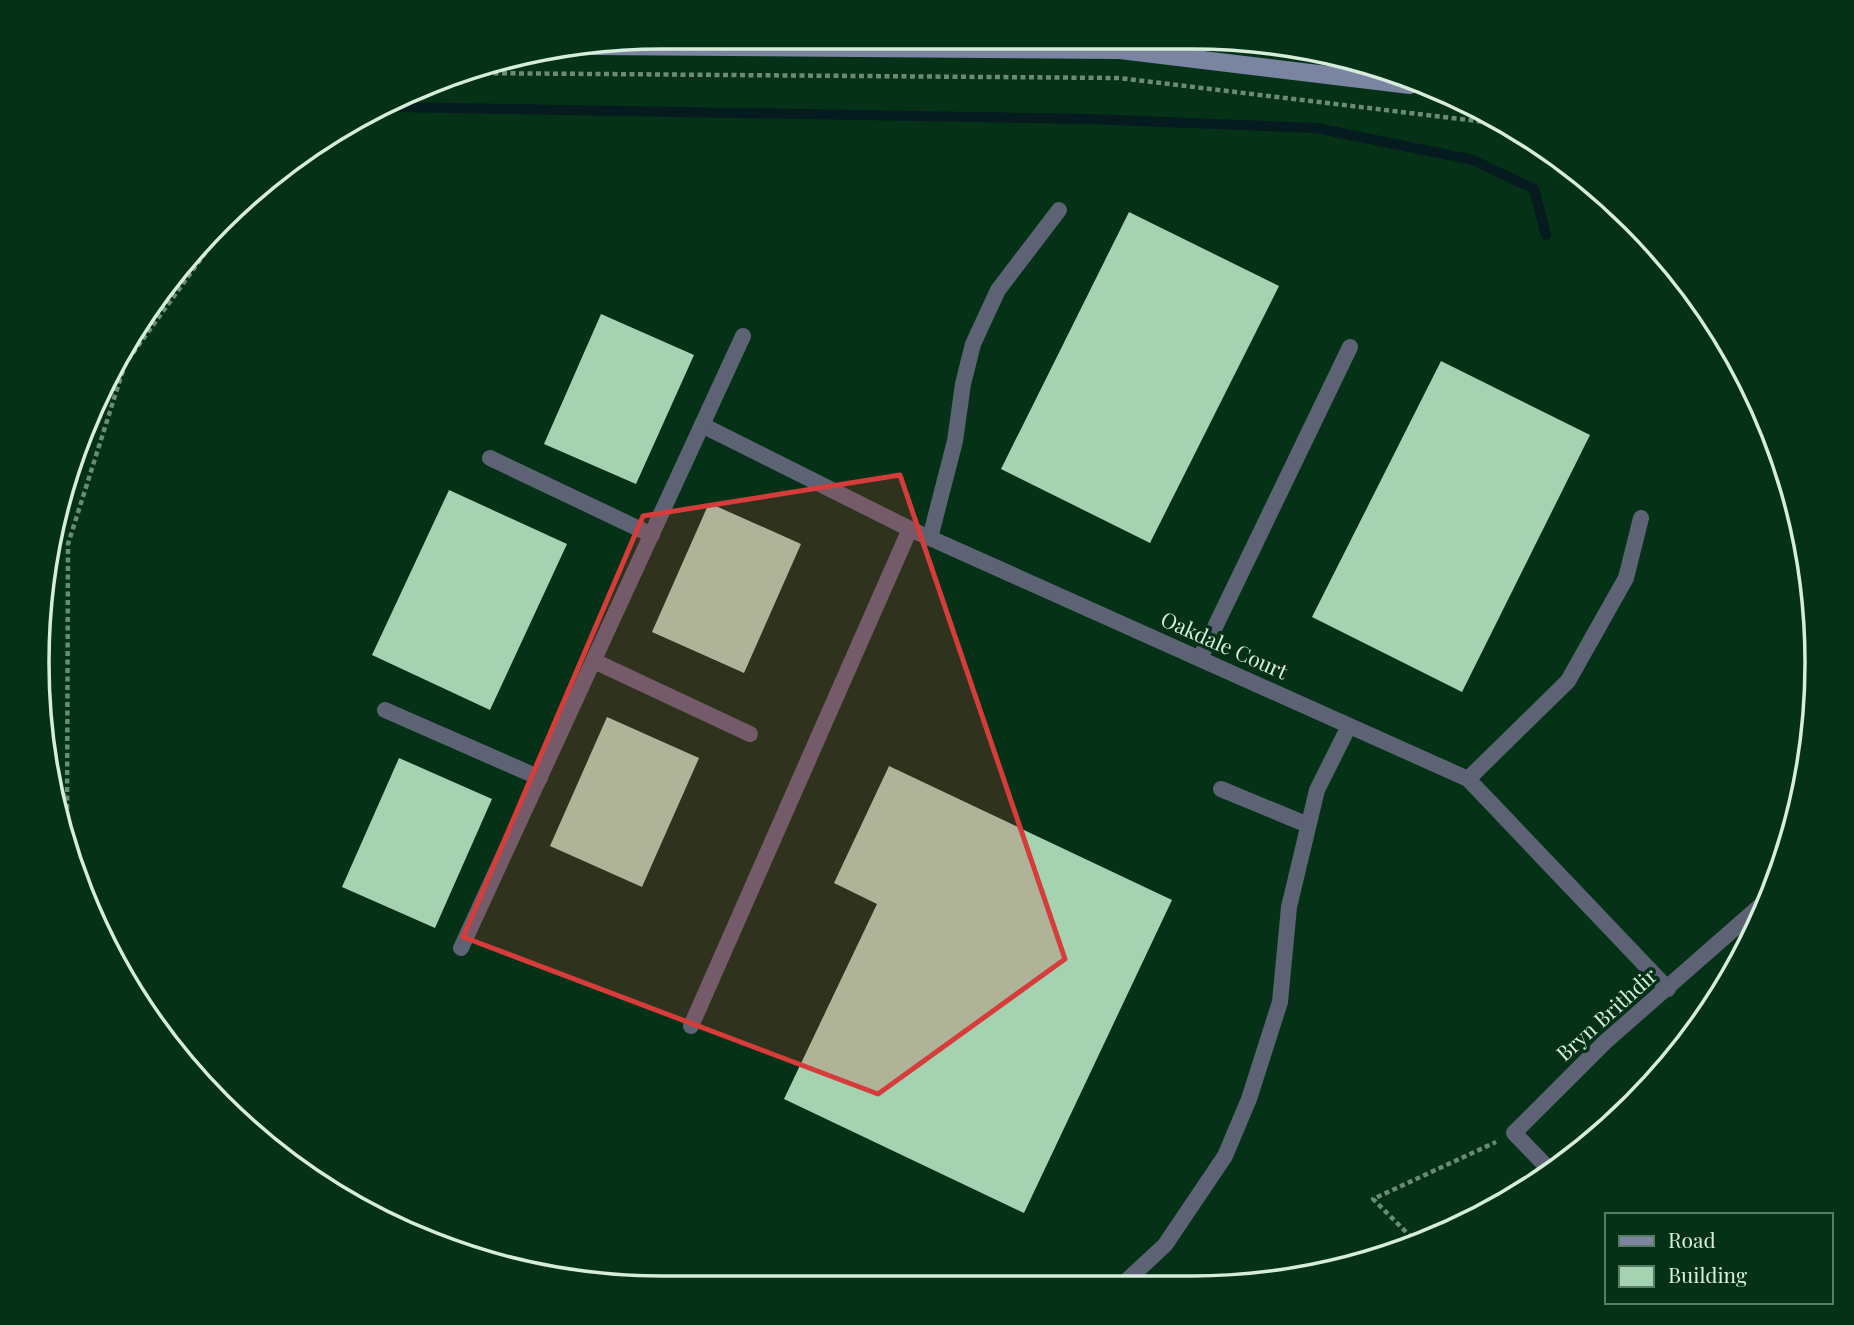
<svg xmlns="http://www.w3.org/2000/svg" width="1854" height="1325" font-family="'Playfair Display',serif">
<style>
.lines{fill:none;stroke-linecap:round;stroke-linejoin:round}
.stream{stroke:#051b1f;stroke-width:10}
.building{fill:#a5d2b1}
.path{stroke:#6a8c76;stroke-width:4.5;stroke-dasharray:5 3.5;stroke-linecap:butt}
.lane{stroke:#5d6375;stroke-width:16}
.secondary{stroke:#7b84a1;stroke-width:18}
.marked{fill:#d63c3a;fill-opacity:0.2;stroke:#d63c3a;stroke-width:5;stroke-linejoin:round}
.labels{text-anchor:middle;stroke-width:7;stroke-linejoin:round;paint-order:stroke}
.street-label{font-size:21px;fill:#d6eddb;stroke:#053117}
.rim{fill:none;stroke:#d6eddb;stroke-width:3.5}
</style>
<rect width="100%" height="100%" fill="#053117"/>
<g class="lines">
<!-- stream -->
<path class="stream" d="M393,107l697,12 226,9 157,32 61,29 12,46"/>
</g>
<!-- building -->
<g class="building">
<path d="M1129,212l150,74 -129,257 -149,-74z"/>
<path d="M601,314l93,41 -58,129 -92,-40z"/>
<path d="M1441,361l149,74 -128,257 -150,-75z"/>
<path d="M449,490l118,54 -77,166 -118,-55z"/>
<path d="M709,503l92,41 -57,129 -92,-41z"/>
<path d="M607,717l92,41 -57,129 -92,-41z"/>
<path d="M399,758l93,41 -57,129 -93,-41z"/>
<path d="M889,766l283,134 -148,313 -240,-114 93,-195 -43,-21z"/>
</g>
<g class="lines">
<!-- path -->
<g class="path">
<path d="M468,73l651,5 391,47"/>
<path d="M52,778l14,20"/>
<path d="M67,826l1,-282 57,-180 109,-151"/>
<path d="M1418,1244l-45,-45 123,-57"/>
</g>
<!-- lane -->
<g class="lane">
<path d="M702,425l208,104 558,250 200,210"/>
<path d="M490,458l162,77"/>
<path d="M930,538l25,-97 8,-57 10,-40 25,-54 61,-80"/>
<path d="M1200,658l150,-311"/>
<path d="M594,661l156,73"/>
<path d="M385,710l155,68"/>
<path d="M1468,779l100,-98 58,-103 15,-60"/>
<path d="M1221,789l87,36"/>
<path d="M461,948l282,-612"/>
<path d="M691,1026l219,-497"/>
<path d="M1548,1168l-34,-35 91,-91 163,-143"/>
<path d="M1123,1284l42,-39 60,-89 24,-57 31,-97 9,-95 28,-117 32,-64"/>
</g>
<!-- secondary -->
<path class="secondary" d="M591,46l529,4 290,35"/>
</g>
<!-- marked area -->
<path class="marked" d="M900,475l165,484 -187,135 -415,-157 180,-421z"/>
<g class="labels">
<!-- street labels -->
<g class="street-label">
<text transform="translate(1224 646) rotate(24)" y="7">Oakdale Court</text>
<text transform="translate(1607 1015) rotate(-42)" y="7">Bryn Brithdir</text>
</g>
</g>
<!-- crop -->
<path d="M0 0H1854V1325H0ZM662 49H1192A613 613 0 0 1 1805 662V663A613 613 0 0 1 1192 1276H662A613 613 0 0 1 49 663V662A613 613 0 0 1 662 49Z" fill="#053117" fill-rule="evenodd"/>
<path class="rim" d="M662 49H1192A613 613 0 0 1 1805 662V663A613 613 0 0 1 1192 1276H662A613 613 0 0 1 49 663V662A613 613 0 0 1 662 49Z"/>
<!-- legend -->
<rect x="1605" y="1213" width="228" height="91" fill="#053117" stroke="#597c65" stroke-width="2"/>
<rect x="1619" y="1236" width="35" height="10" fill="#7b84a1" stroke="#597c65" stroke-width="2"/>
<text x="1668" y="1248" font-size="21" fill="#d6eddb">Road</text>
<rect x="1619" y="1266" width="35" height="21" fill="#a5d2b1" stroke="#597c65" stroke-width="2"/>
<text x="1668" y="1283" font-size="21" fill="#d6eddb">Building</text>
</svg>
